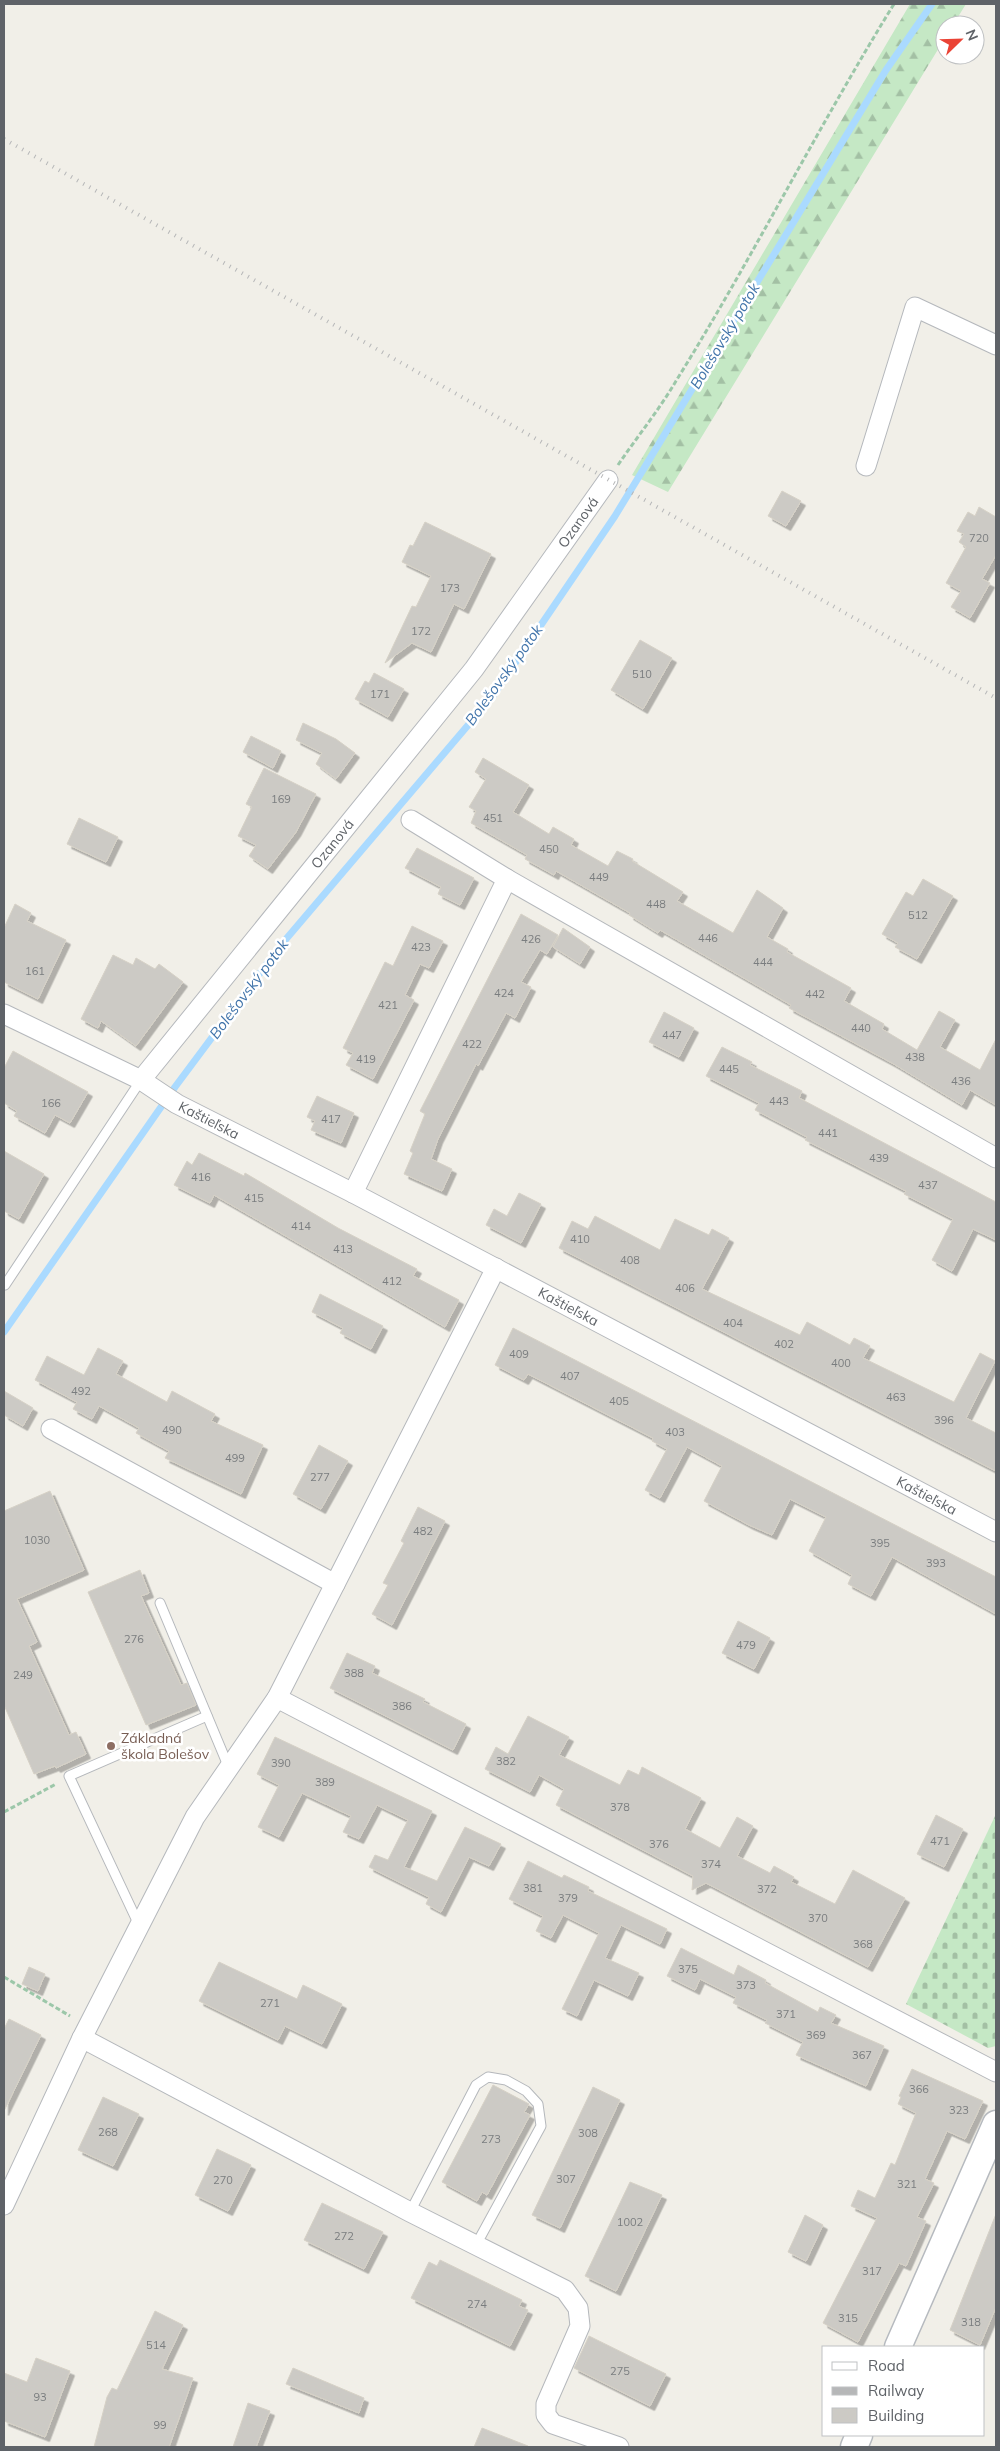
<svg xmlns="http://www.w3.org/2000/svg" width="1000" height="2451" font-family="Mulish,sans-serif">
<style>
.forest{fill:url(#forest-firs)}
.cemetery{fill:url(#cemetery-stones)}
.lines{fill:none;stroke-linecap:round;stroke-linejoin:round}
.stream{stroke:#aadaff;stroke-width:7}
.building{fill:#cccac5;stroke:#d6d1c6;filter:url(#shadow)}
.lane-casing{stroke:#b5b8bc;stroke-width:11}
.street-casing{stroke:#b5b8bc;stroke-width:21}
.secondary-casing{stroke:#b6babf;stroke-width:29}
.path{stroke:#9cc7a9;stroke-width:3;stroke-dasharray:5 2.5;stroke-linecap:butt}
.lane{stroke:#fff;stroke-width:9}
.street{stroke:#fff;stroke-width:19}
.secondary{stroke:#fff;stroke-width:26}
.rail{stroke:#b6b7b8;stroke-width:4;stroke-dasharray:1 6;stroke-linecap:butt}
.education-dot{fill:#8d6e63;stroke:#fff;stroke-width:2}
.labels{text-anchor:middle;stroke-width:5;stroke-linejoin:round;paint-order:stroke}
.number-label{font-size:11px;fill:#7a7d7f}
.street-label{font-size:14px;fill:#5f6368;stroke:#fff}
.education-label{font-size:14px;fill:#785e54;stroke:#fff;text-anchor:start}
.water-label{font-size:15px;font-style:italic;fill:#4174aa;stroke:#fff}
</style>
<defs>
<pattern id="forest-firs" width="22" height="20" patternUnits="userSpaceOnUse" patternTransform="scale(1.25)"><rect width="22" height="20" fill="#c5e8c5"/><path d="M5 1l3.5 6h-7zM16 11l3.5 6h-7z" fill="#a3c0a4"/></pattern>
<pattern id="cemetery-stones" width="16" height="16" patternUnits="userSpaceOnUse" patternTransform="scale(1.25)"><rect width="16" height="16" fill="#c5e8c5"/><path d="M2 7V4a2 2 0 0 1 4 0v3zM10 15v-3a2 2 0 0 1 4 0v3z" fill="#a3c0a4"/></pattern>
<filter id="shadow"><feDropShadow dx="4.5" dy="4.5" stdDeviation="0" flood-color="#0004"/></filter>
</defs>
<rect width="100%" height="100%" fill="#f1efe8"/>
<!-- forest -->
<path class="forest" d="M910,4h56l-13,21h-8v13l-277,454 -36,-17z"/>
<!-- cemetery -->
<path class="cemetery" d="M996,1814v232l-8,2 -82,-44z"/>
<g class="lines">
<!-- stream -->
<path class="stream" d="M4,1332l171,-245 106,-142 211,-248 123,-181 271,-446 46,-66"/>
</g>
<!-- building -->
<g class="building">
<path d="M782,491l19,10 -15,25 -18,-10z"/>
<path d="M979,507l17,10v38l-14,24 8,4 -20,35 -19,-11 10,-16 -15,-8 20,-36 -7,-5 5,-8 -7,-3 11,-19 7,4z"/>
<path d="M425,522l66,32 -27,55 -10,-5 -23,48 -19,-9 -27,20 27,-57 4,1 15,-31 -29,-14 8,-17 3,1z"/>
<path d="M640,640l32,18 -29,51 -32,-19z"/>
<path d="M374,673l30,16 -16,28 -33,-18 10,-18 4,2z"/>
<path d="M303,723l33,16 19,14 -19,26 -20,-15 6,-11 -26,-13z"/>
<path d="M251,736l30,15 -8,17 -30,-16z"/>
<path d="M483,758l46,27 -16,27 36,22 4,-7 21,12 -3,6 37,21 9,-15 16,8 -1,2 51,31 -6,9 56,32 24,-43 26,18 -16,29 21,12 -1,3 64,36 -7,13 40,23 -2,5 35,21 22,-39 16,9 -15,27 40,23 16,-31v66l-26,-15 -8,15 -70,-42 -103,-55 2,-3 -131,-75 -2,3 -29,-18 1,-2 -74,-42 -2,4 -29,-16 2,-4 -56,-32 5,-12 -7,-4 17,-28 -11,-7z"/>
<path d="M264,768l52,26 -20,38 -28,37 -19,-13 7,-11 -18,-9 14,-29 -6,-3z"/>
<path d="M79,818l39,19 -12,25 -39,-18z"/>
<path d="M417,848l57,30 -14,27 -22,-11 3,-7 -36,-19z"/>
<path d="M923,879l30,17 -36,63 -22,-12 3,-4 -16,-9 24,-42 7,4z"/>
<path d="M15,904l16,9 -4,8 39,19 -28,59 -34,-17v-54z"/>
<path d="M521,914l37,21 -11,19 -7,-4 -19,32 10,5 -16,31 -9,-5 -28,53 -2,-2 -38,75 -7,20 21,10 -10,22 -38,-17 9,-21 -3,-2 15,-37 -5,-3z"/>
<path d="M412,926l31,15 -14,27 -9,-4 -15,31 9,5 -41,79 -27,-14 7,-12 -10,-5 42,-86 8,4z"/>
<path d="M563,928l27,19 -10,17 -27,-17z"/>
<path d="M113,955l20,10 3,-7 19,11 4,-5 24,18 -47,64 -35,-25 -3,7 -17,-9z"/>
<path d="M664,1012l30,16 -15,29 -30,-15z"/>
<path d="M722,1047l30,15 -2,3 52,26 -3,7 197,104v38l-23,-11 -21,42 -20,-11 21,-41 -49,-25 2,-3 -101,-51 2,-3 -52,-27 4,-7 -53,-27z"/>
<path d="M13,1051l75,41 -18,31 -15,-8 -10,18 -31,-17 3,-5 -13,-8v-35z"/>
<path d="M317,1096l37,17 -13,30 -30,-13 4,-9 -8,-4z"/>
<path d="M4,1151l40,23 -25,45 -15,-8z"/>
<path d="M199,1153l45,23 1,-3 93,55 79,41 -4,7 46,24 -14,27 -231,-132 -4,8 -36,-18 13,-24 5,4z"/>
<path d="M519,1193l22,11 -20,39 -35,-18 8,-16 13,7z"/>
<path d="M595,1216l65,34 15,-31 34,16 3,-6 17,9 -27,51 98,46 7,-13 43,23 4,-7 16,8 -7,12 91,44 26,-49 15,8 -29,57 30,15v38l-437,-223 13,-27 16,8z"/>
<path d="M320,1294l63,32 -12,23 -31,-16 3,-5 -31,-16z"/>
<path d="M513,1328l483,249v37l-104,-57 -21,39 -23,-12 4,-9 -43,-24 17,-34 -36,-18 -18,36 -23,-10 -45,-24 18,-35 -35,-19 -27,51 -15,-8 22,-41 -15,-8 1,-3 -125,-64 -4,6 -29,-15z"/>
<path d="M98,1348l25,13 -7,13 51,28 5,-11 43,23 -4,7 52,24 -22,49 -76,-36 4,-7 -33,-18 3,-5 -40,-22 -7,13 -19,-10 4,-7 -42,-22 12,-24 37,19z"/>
<path d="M4,1391l29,17 -10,18 -19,-11z"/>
<path d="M319,1445l29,16 -27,48 -28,-15z"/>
<path d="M50,1491l34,79 -67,29 20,43 -8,4 40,89 7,-3 10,22 -30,14 -1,-2 -21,8 -30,-69v-194z"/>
<path d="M418,1507l27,14 -53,104 -20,-11 16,-29 -5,-2 21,-40 -3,-2z"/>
<path d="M140,1570l9,23 -8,3 40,89 6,-2 9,22 -50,20 -58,-133z"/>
<path d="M738,1621l32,17 -16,31 -32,-16z"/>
<path d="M347,1653l28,13 -3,7 53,26 -2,3 43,22 -13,26 -123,-62z"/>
<path d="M528,1716l41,21 -10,18 61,30 8,-15 11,5 3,-8 59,31 -16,31 35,19 17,-31 16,9 -16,30 33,17 4,-7 20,11 -3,5 44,22 18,-34 52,28 -37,69 -162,-84 -14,7 1,-14 -137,-71 8,-16 -25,-14 -9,17 -45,-23 11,-22 12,7z"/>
<path d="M275,1737l157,74 -28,56 33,14 28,-54 36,17 -12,22 -20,-9 -28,55 -15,-8 3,-7 -60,-30 6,-12 13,5 20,-40 -31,-15 -18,34 -16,-7 8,-16 -49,-23 -23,44 -21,-10 21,-42 -22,-11z"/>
<path d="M936,1815l27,14 -19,38 -27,-13z"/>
<path d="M528,1861l34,17 2,-3 25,12 -1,4 79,38 -7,15 -39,-19 -16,33 34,15 -11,23 -34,-16 -17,36 -15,-7 37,-76 -36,-18 -12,23 -15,-7 7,-15 -34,-17z"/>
<path d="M681,1948l53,27 4,-10 28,15 -1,3 53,29 2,-5 16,8 -5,8 53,23 -18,40 -70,-31 7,-13 -38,-19 2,-3 -34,-17 3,-6 -36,-18 -5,11 -28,-14z"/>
<path d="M219,1962l78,37 6,-14 39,19 -20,40 -37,-18 -7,14 -79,-39z"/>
<path d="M29,1967l16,7 -7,17 -16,-7z"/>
<path d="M9,2019l32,16 -37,76v-82z"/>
<path d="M912,2069l71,32 -18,38 -18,-8 -22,48 9,4 -17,34 9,4 -20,45 -7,-3 -41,79 -35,-19 54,-105 -26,-12 7,-16 17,8 16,-35 4,2 21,-52 -18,-9 3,-7 -2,-1z"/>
<path d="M493,2085l36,19 -5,8 6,3 -43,80 -5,-3 -5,9 -35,-19z"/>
<path d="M593,2087l27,13 -60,128 -28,-13z"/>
<path d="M103,2097l36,17 -26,52 -35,-16z"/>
<path d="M217,2149l34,16 -23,46 -33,-16z"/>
<path d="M630,2182l32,13 -46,96 -31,-15z"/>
<path d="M322,2203l61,29 -19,37 -60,-29z"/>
<path d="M996,2214v93l-16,38 -30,-15z"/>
<path d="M805,2215l18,10 -17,36 -18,-9z"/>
<path d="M440,2260l82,40 -3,6 9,4 -18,36 -99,-48 18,-36 8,4z"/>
<path d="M155,2311l28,14 -21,44 31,9 -24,69h-75l13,-50 5,-9 5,2z"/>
<path d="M589,2336l77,38 -16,32 -76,-38z"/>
<path d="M36,2358l34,13 -25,66 -41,-16v-48l23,9z"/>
<path d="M293,2368l71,30 -5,15 -73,-29z"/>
<path d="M248,2403l22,8 -14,36h-23z"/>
<path d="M482,2428l46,18v1h-54z"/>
</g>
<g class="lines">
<defs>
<g id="lane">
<path d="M5,1285l136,-205"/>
<path d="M160,1603l69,165"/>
<path d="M139,1925l-70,-149 138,-60"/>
<path d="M410,2212l66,-127 12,-8 18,3 20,11 12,13 3,22 -65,119"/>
</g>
<g id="street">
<path d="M866,466l49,-159 81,38"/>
<path d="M411,820l96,59 489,279"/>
<path id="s1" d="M4,1014l137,66 333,-411 134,-189"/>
<path id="s2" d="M141,1080l36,24 176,89 643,339"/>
<path d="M353,1193l154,-314"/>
<path d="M51,1429l284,155"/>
<path d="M277,1698l719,374"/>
<path d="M82,2038l328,174 155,78 13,18 2,18 -34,78v11l7,9 66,23"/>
<path d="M4,2205l78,-167 113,-221 82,-119 219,-430"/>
</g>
<g id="secondary">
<path d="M898,2347l98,-223"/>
<path d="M854,2447l5,-12"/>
</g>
</defs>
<!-- lane casing -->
<use href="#lane" class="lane-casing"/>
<!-- street casing -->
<use href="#street" class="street-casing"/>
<!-- secondary casing -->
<use href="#secondary" class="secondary-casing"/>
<!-- path -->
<g class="path">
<path d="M618,465c19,-28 41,-55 58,-84 77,-124 142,-254 218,-377"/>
<path d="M4,1812l52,-28"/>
<path d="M4,1977l66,39"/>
</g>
<!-- lane -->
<use href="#lane" class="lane"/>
<!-- street -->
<use href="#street" class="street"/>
<!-- secondary -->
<use href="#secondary" class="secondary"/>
<!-- rail -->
<path class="rail" d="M4,139l992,559"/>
</g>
<!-- markers -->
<circle class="education-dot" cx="111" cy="1746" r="5"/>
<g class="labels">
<!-- number labels -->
<g class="number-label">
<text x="979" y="542">720</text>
<text x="450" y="592">173</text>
<text x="421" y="635">172</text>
<text x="642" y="678">510</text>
<text x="380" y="698">171</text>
<text x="281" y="803">169</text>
<text x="493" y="822">451</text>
<text x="549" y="853">450</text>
<text x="599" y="881">449</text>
<text x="656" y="908">448</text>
<text x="918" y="919">512</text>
<text x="708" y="942">446</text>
<text x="531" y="943">426</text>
<text x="421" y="951">423</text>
<text x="763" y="966">444</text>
<text x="35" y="975">161</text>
<text x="504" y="997">424</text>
<text x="815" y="998">442</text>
<text x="388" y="1009">421</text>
<text x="861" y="1032">440</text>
<text x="672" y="1039">447</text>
<text x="472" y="1048">422</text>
<text x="915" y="1061">438</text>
<text x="366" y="1063">419</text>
<text x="729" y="1073">445</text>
<text x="961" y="1085">436</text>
<text x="779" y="1105">443</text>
<text x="51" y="1107">166</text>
<text x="331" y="1123">417</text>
<text x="828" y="1137">441</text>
<text x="879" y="1162">439</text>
<text x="201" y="1181">416</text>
<text x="928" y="1189">437</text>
<text x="254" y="1202">415</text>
<text x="301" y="1230">414</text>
<text x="580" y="1243">410</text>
<text x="343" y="1253">413</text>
<text x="630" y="1264">408</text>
<text x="392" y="1285">412</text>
<text x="685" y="1292">406</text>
<text x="733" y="1327">404</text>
<text x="784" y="1348">402</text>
<text x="519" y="1358">409</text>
<text x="841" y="1367">400</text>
<text x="570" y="1380">407</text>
<text x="81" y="1395">492</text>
<text x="896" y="1401">463</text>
<text x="619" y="1405">405</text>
<text x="944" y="1424">396</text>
<text x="172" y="1434">490</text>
<text x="675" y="1436">403</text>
<text x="235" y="1462">499</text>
<text x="320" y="1481">277</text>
<text x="423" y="1535">482</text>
<text x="37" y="1544">1030</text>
<text x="880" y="1547">395</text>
<text x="936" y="1567">393</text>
<text x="134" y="1643">276</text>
<text x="746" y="1649">479</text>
<text x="354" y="1677">388</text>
<text x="23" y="1679">249</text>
<text x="402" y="1710">386</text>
<text x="506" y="1765">382</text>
<text x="281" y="1767">390</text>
<text x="325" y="1786">389</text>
<text x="620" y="1811">378</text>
<text x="940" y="1845">471</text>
<text x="659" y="1848">376</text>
<text x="711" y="1868">374</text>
<text x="533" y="1892">381</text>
<text x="767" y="1893">372</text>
<text x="568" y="1902">379</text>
<text x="818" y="1922">370</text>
<text x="863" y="1948">368</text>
<text x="688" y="1973">375</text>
<text x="746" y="1989">373</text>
<text x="270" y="2007">271</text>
<text x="786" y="2018">371</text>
<text x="816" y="2039">369</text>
<text x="862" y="2059">367</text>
<text x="919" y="2093">366</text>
<text x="959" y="2114">323</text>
<text x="108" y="2136">268</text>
<text x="588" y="2137">308</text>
<text x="491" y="2143">273</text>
<text x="566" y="2183">307</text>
<text x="223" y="2184">270</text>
<text x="907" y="2188">321</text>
<text x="630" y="2226">1002</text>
<text x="344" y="2240">272</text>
<text x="872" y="2275">317</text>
<text x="477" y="2308">274</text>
<text x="848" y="2322">315</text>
<text x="971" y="2326">318</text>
<text x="156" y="2349">514</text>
<text x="620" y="2375">275</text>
<text x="40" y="2401">93</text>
<text x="160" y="2429">99</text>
</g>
<!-- street labels -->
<g class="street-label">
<text dy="5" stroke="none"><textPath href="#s1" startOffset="861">Ozanová</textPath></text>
<text dy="5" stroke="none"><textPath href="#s1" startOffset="456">Ozanová</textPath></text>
<text dy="5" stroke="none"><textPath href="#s2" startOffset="79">Kaštieľska</textPath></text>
<text dy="5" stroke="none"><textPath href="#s2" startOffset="484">Kaštieľska</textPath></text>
<text dy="5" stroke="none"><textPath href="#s2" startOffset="889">Kaštieľska</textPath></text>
</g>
<!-- education labels -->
<g class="education-label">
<text x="121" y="1743">Základná<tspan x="121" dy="16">škola Bolešov</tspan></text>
</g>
<!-- water labels -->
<g class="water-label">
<text transform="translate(725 336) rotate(-59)" y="5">Bolešovský potok</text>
<text transform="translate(504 675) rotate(-54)" y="5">Bolešovský potok</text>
<text transform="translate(249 989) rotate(-53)" y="5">Bolešovský potok</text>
</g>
</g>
<!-- border -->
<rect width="1000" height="2451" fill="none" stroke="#5f6368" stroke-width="10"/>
<!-- legend -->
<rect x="822" y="2346" width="162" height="90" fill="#ffffff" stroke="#bfc1c3"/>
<rect x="832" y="2362" width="25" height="8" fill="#ffffff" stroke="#bfc1c3"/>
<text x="868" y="2371" font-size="15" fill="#5f6368">Road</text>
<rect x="832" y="2387" width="25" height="8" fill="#b6b7b8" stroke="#bfc1c3"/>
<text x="868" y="2396" font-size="15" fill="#5f6368">Railway</text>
<rect x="832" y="2408" width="25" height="15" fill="#cccac5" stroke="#bfc1c3"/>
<text x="868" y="2421" font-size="15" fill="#5f6368">Building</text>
<!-- north arrow -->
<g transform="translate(960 40) rotate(67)"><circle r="24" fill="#ffffff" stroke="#bfc1c3"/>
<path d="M0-4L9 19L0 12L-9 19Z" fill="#ea4335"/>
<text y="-8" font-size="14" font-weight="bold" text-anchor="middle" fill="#5f6368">N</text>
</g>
</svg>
